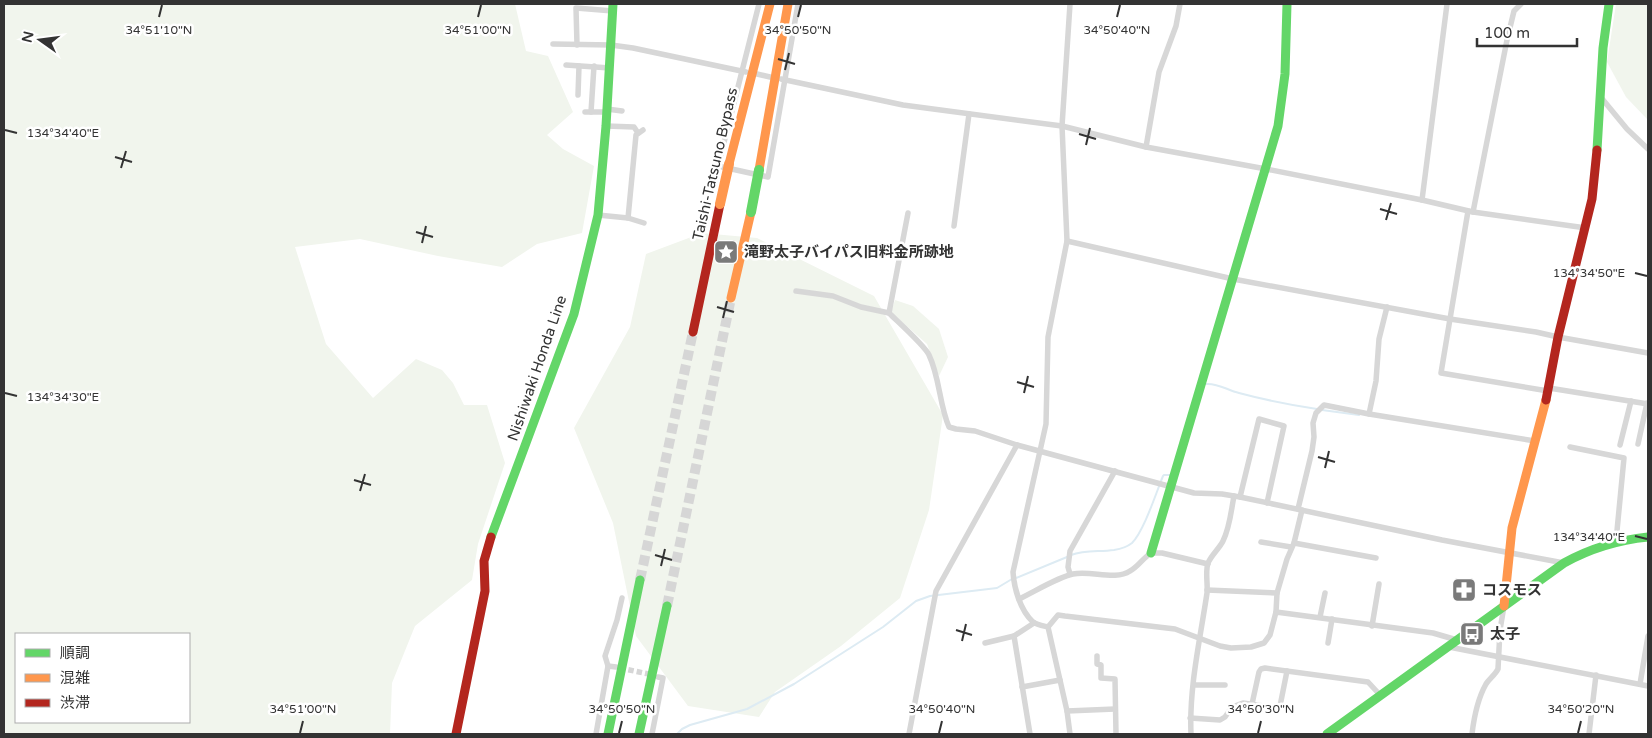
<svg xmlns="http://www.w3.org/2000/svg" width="1652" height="738" font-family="'Varela Round','Noto Sans JP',sans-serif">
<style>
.green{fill:#f1f5ed;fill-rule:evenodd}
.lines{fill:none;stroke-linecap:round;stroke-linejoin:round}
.stream{stroke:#ddebf3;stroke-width:2}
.street-tunnel{stroke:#d6d6d6;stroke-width:5.5;stroke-dasharray:5.5 3;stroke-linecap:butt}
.highway-tunnel{stroke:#d6d6d6;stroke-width:10;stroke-dasharray:10 5;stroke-linecap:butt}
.street{stroke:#d7d7d7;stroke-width:5.5}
.fast{stroke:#63d668;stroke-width:9}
.slow{stroke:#ff974d;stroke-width:9}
.jam{stroke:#b3261e;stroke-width:9}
.fast-bridge{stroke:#63d668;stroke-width:10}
.slow-bridge{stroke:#ff974d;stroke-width:10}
.ticks{fill:none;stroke:#333;stroke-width:2}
.labels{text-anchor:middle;stroke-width:5;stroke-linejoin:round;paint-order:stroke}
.street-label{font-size:15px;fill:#333;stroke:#fff}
.poi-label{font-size:15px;font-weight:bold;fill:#333;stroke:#fff;text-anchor:start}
.ticks-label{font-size:12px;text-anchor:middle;fill:#333;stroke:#fff;stroke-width:5;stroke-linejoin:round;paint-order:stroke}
</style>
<rect width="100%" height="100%" fill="#fff"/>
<!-- green -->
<g class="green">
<path d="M4,4h511l11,47 22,5 25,56 -26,23 16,14 31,17 -12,67 -45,11 -35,23 -64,-11 -78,-17 -65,8 31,97 47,54 43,-39 26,11 11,13 11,22h23l18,58 -27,81 -6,36 -57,46 -23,57 -2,51h-386zM16,634h173v88h-173z"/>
<path d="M1616,4h32v116l-22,-23 -19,-35z"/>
<path d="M702,233l55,5 117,58 69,119 -14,95 -29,88 -59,48 -66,46 -16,25 -71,-11 -52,-70 -23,-113 -39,-95 56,-101 16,-73z"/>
<path d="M895,300l18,6 26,23 9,28 -9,19 -12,-32 -36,-32z"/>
</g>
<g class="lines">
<!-- stream -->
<g class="stream">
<path d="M1206,384c12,-1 21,6 33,9 26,7 52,12 78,16"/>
<path d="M1322,410l37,5"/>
<path d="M1071,555c14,-5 28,-3 43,-5 6,-1 13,-3 18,-7 12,-12 24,-50 31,-67l1,-1h7"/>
<path d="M1016,578l51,-21"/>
<path d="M677,734l5,-5 8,-4 57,-16 47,-25 89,-57 33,-26 14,-5 67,-8 15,-9"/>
</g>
<!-- street-tunnel -->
<path class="street-tunnel" d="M620,668l33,7"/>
<!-- highway-tunnel -->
<g class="highway-tunnel">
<path d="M640,580l53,-248"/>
<path d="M667,606l64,-308"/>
</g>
<!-- street -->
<g class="street">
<path d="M759,4l-41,162 50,11 30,-173"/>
<path d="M553,44l58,1 22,3 113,24"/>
<path d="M577,45l-1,-37 37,3"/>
<path d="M566,65l44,3"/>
<path d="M757,74l13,3"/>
<path d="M781,79l122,26 159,21 84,21 120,22 156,31 51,12 113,16"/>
<path d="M578,95l1,-29"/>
<path d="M1599,95l28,34 21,20"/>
<path d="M607,109l15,2"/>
<path d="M585,112h22"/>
<path d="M591,112l3,-46"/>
<path d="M606,126l28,1 4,6"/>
<path d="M1146,147l13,-75 17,-46 4,-22"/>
<path d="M1422,200l25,-196"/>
<path d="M1468,211l-27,162 107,18"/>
<path d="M1473,212l34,-172 7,-29 7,-7"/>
<path d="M908,213l-19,100c9,9 36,33 40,42 11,23 10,49 20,72l7,2 19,2 42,14 177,48 28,1 18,3 202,43 122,23"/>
<path d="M598,215l30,3 16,5"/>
<path d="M628,218l8,-83 7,-5"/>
<path d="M954,226l15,-112"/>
<path d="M1067,241l166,38 217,40 86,13 22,5 90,16"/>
<path d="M796,291l37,5 28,11 28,6"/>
<path d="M1549,388l99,16"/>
<path d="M1369,414l166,27"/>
<path d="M1638,444l9,-41"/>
<path d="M1620,445l11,-44"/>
<path d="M1570,447l54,11 -8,83"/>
<path d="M1240,497l19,-78 25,7 -17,77"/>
<path d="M1298,509l14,-58 2,-14 -1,-14 3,-10 8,-8 45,9 7,-33 3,-42 8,-32"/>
<path d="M1261,542l30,5"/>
<path d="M1294,543l82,15"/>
<path d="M1070,574l-2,-7 2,-16 45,-80"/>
<path d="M1207,590l70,3"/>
<path d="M1019,599c15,-7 39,-22 54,-25 18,-4 42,7 57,-3 8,-4 13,-13 21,-18h11l46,11"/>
<path d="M1276,612l1,-19 10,-34 7,-16 8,-33"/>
<path d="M1320,617l5,-24"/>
<path d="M1372,626l7,-42"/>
<path d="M1048,627c-4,-1 -11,-2 -15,-5 -13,-12 -19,-34 -20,-50l33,-148 2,-87 19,-96 -5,-115 8,-122"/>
<path d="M1048,627l10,-12 7,1 110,13 45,17 11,2 20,-1 13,-4 6,-8 6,-23 157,21 24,7"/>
<path d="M1048,627l19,84 3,23"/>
<path d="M1014,636l16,98"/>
<path d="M985,643l29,-7 20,-13"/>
<path d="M1328,643l4,-24"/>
<path d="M1449,647l199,39"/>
<path d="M1097,656v8l4,1v13l14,1 1,55"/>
<path d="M608,666l8,1"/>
<path d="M1640,684l8,-48"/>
<path d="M1194,685h31"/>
<path d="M1022,687l38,-7"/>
<path d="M1252,704l7,-32 2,-3 4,-1 103,14 13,14"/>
<path d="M1067,711l48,-2"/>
<path d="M1190,718l30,2 5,-3 7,-10 11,-4 34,5 3,-2 7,-35"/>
<path d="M596,734l12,-68 -3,-10 12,-36 5,-22"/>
<path d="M652,734l11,-56 -5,-1"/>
<path d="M909,734l27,-143 81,-146"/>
<path d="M1191,734c-2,-47 9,-94 16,-141 1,-9 -2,-21 1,-30 4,-9 11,-14 15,-22 7,-14 8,-30 11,-45"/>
<path d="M1472,734c2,-17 5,-34 14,-50 3,-5 9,-9 12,-15l2,-39 4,-24"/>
<path d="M1589,734l7,-59"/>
</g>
<!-- fast -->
<g class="fast">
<path d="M1597,150l6,-102 6,-44"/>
<path d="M491,537l83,-223 24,-99 8,-89 7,-122"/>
<path d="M1151,553l127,-427 7,-52 2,-70"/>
<path d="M608,734l32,-154"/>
<path d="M639,734l28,-128"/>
<path d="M1327,734l237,-171c27,-15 54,-23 84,-26"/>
</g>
<!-- slow -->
<g class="slow">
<path d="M729,164l41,-160"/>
<path d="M759,170l29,-166"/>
<path d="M731,298l20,-86"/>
<path d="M1504,606l8,-78 34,-128"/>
</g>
<!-- jam -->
<g class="jam">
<path d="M693,332l27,-128"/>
<path d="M1546,400l12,-63 34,-138 5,-49"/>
<path d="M456,734l29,-143 -1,-30 7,-24"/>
</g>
<!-- fast-bridge -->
<path class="fast-bridge" d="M751,212l8,-42"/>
<!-- slow-bridge -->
<path class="slow-bridge" d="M720,204l9,-40"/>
</g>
<!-- ticks -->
<path class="ticks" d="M159,17l3,-12M478,17l3,-12M798,17l3,-12M1117,17l3,-12M778,59l17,5M785,70l4,-17M5,130l12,3M1079,134l17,5M1086,145l4,-17M115,157l17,5M121,168l5,-17M1380,209l17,5M1386,220l5,-17M416,232l17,5M422,243l4,-17M1635,273l12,3M717,307l17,5M723,318l4,-17M1017,382l17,5M5,393l12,3M1024,393l4,-17M1318,457l17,5M1325,468l4,-17M354,480l17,5M360,491l5,-17M1635,536l12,3M655,555l17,5M661,566l4,-17M956,630l16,5M962,641l4,-17M300,733l3,-12M619,733l3,-12M939,733l3,-12M1258,733l3,-12M1578,733l3,-12"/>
<!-- icons -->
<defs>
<symbol id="sight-square" viewBox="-11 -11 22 22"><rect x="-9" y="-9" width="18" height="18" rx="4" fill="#7a7a7a" stroke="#fff"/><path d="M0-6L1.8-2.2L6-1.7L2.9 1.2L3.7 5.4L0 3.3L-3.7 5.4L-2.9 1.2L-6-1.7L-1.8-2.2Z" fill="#fff"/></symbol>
<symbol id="pharmacy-square" viewBox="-11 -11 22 22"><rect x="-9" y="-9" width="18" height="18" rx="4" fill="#7a7a7a" stroke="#fff"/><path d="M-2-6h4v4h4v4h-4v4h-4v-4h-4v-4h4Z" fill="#fff"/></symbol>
<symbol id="bus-square" viewBox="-11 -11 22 22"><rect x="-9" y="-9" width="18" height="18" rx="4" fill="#7a7a7a" stroke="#fff"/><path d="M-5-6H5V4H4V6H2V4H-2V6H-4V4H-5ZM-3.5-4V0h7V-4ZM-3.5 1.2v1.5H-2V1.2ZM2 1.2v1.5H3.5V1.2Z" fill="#fff"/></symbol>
</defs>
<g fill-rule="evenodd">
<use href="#sight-square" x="712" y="238" width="28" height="28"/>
<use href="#pharmacy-square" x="1450" y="576" width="28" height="28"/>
<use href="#bus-square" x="1458" y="620" width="28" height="28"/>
</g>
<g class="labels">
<!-- street labels -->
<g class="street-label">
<text transform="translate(715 164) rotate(-77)" y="5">Taishi-Tatsuno Bypass</text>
<text transform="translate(537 368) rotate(-71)" y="5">Nishiwaki Honda Line</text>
</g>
<!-- poi labels -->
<g class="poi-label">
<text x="744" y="257">滝野太子バイパス旧料金所跡地</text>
<text x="1482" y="595">コスモス</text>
<text x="1490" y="639">太子</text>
</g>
</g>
<g class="ticks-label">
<text x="159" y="34">34°51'10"N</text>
<text x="478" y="34">34°51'00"N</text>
<text x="798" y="34">34°50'50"N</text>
<text x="1117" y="34">34°50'40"N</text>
<text x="63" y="137">134°34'40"E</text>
<text x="1589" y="277">134°34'50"E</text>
<text x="63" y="401">134°34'30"E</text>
<text x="1589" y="541">134°34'40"E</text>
<text x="303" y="713">34°51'00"N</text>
<text x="622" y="713">34°50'50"N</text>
<text x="942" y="713">34°50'40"N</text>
<text x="1261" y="713">34°50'30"N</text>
<text x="1581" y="713">34°50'20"N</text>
</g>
<!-- border -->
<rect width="1652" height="738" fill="none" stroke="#333333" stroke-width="10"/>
<!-- legend -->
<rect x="15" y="633" width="175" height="90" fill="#ffffff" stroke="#adadad"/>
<rect x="25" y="649" width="25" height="8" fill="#63d668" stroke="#adadad"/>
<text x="60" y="658" font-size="15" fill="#333333">順調</text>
<rect x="25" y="674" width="25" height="8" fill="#ff974d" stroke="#adadad"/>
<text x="60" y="683" font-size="15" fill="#333333">混雑</text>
<rect x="25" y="699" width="25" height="8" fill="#b3261e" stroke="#adadad"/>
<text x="60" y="708" font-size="15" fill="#333333">渋滞</text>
<!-- north arrow -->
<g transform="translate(40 40) rotate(284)" stroke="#ffffff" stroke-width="4" paint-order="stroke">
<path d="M0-4L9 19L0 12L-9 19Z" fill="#333333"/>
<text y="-8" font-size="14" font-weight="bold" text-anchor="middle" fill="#333333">N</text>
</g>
<!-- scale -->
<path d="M1477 38v8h100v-8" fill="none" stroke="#333333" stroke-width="2.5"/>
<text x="1484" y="38" font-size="15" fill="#333333" stroke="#ffffff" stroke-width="4" paint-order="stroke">100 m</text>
</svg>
